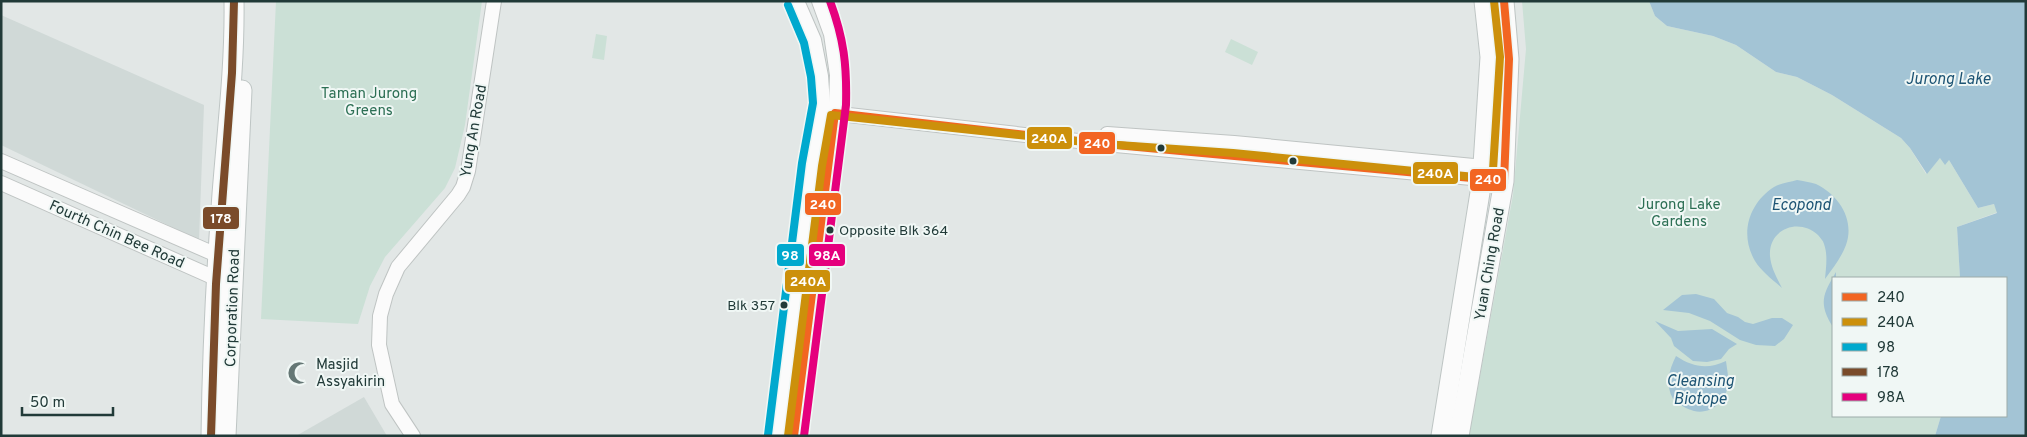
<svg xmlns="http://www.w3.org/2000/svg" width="2027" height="437" font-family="Overpass,sans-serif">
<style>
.built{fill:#d0d9d7}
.green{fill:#cbe0d6}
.water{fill:#a3c4d5}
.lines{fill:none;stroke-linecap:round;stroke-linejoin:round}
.street-casing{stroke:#bfc4c3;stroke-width:16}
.secondary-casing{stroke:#bec5c4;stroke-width:21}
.street{stroke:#fbfbfb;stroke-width:14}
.secondary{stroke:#fbfbfb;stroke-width:19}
.bus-1-casing{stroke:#f0f7f5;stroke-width:11}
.bus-2-casing{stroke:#f0f7f5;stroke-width:11}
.bus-3-casing{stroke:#f0f7f5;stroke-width:11}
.bus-4-casing{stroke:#f0f7f5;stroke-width:11}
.bus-5-casing{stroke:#f0f7f5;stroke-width:11}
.bus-1{stroke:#f26522;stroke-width:8}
.bus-2{stroke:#cc900b;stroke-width:8}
.bus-3{stroke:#00a9ce;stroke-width:8}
.bus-4{stroke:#7a4b2a;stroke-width:8}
.bus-5{stroke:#e5007d;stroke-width:8}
.bus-dot{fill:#213a38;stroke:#f0f7f5;stroke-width:2}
.labels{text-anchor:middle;stroke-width:4;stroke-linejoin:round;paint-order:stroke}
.bus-label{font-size:14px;fill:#213a38;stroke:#f0f7f5;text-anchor:start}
.park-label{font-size:15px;fill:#2c6f54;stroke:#f0f7f5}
.street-label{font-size:15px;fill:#213a38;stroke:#f0f7f5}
.poi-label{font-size:15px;fill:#213a38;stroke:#f0f7f5;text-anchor:start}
.water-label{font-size:16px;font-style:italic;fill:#1d5474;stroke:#f0f7f5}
.line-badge{stroke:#f0f7f5;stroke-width:2}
.badge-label{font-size:14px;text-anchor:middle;font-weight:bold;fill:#fff}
</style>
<rect width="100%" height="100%" fill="#e2e7e6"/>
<!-- built -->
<g class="built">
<path d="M1,15l203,90 -5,135 -198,-95z"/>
<path d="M364,397l23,39h-91z"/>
</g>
<!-- green -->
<g class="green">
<path d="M276,1h206l-17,124 -10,43 -10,20 -60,69 -15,29 -12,38 -97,-5z"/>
<path d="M1522,1h127l6,15 12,10 46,10 23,9 40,27 21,5 35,18 69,43 9,10 16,26 14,-16 9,2 29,48 16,-4 4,8 -41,15 3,51h-127v138h108l-6,20h-466l44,-241 13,-146z"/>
<path d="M596,34l11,2 -3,24 -12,-2z"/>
<path d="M1231,39l27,13 -6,13 -27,-13z"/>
</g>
<!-- water -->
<g class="water">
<path d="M1649,1h377v435h-91l6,-20h65v-138h-46l-3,-51 40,-14 -3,-9 -16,4 -29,-48 -4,5 -5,-7 -13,16 -17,-26 -9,-10 -69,-43 -35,-18 -21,-5 -40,-27 -23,-9 -46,-10 -12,-10z"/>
<path d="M1797,180c6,1 13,2 19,4 23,11 39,36 30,61 -5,13 -13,23 -21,34 1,-12 3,-24 -1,-35 -1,-4 -4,-6 -6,-9 -19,-18 -50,-6 -48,21 1,12 7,22 12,32 -9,-8 -21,-17 -27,-27 -16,-27 -6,-58 19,-74 7,-4 16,-5 23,-7z"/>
<path d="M1836,272v6h-3v49c-15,-24 -10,-33 3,-55z"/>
<path d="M1696,294l18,5 13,14 11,4 7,5 8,2 19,-6h10l11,7 -9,14 -9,7 -19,-1 -16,-5 -30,-19 -21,-8 -26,-3 19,-15z"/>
<path d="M1655,321l23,10 34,-2 25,15 -8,5 -8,10 -14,3 -14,-1 -19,-15 -3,-8z"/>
<path d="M1676,356c17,11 31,14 50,5 1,8 3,17 2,24 -2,16 -17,30 -34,26 -8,-2 -15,-7 -21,-12 -8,-15 -4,-29 3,-43z"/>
</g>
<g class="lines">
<defs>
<g id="street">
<path d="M822,112l283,32 399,37"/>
<path d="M1107,134l127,9 271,26"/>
<path d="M1,161l225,98"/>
<path d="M1,183l223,99"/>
<path d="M413,436l-21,-32 -13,-59 1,-29 6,-22 12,-27 60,-72 5,-8 5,-16 26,-170"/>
<path d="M778,436l34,-272 11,-60 -2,-28 -7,-36 -17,-39"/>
<path d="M794,436l42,-331 1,-30 -6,-41 -12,-33"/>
</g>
<g id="secondary">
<path d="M211,436c1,-81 5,-162 11,-242 5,-64 13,-129 12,-193"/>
<path d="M226,436l16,-346"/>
<path d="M1441,436l41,-256 8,-123 -6,-56"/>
<path d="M1459,436l45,-255 5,-122 -5,-58"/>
</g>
</defs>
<!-- street casing -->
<use href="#street" class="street-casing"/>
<!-- secondary casing -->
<use href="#secondary" class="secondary-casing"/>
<!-- street -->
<use href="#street" class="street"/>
<!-- secondary -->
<use href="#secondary" class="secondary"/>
<defs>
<path id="bus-1" d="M794,436l41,-323 270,31 399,37 5,-122 -5,-58"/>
<path id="bus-2" d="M788,436l34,-270 9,-51 273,29 129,9 252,25 5,-3 3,-5 7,-113 -6,-56"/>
<path id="bus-3" d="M768,435l34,-272 11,-60 -2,-26 -7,-34 -16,-38"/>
<path id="bus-4" d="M211,436l5,-152 16,-211 2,-72"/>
<path id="bus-5" d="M804,436l42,-331c1,-40 -2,-66 -16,-104"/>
</defs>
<!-- bus-1 casing -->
<use href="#bus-1" class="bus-1-casing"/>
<!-- bus-2 casing -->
<use href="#bus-2" class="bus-2-casing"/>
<!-- bus-3 casing -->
<use href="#bus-3" class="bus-3-casing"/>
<!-- bus-4 casing -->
<use href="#bus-4" class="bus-4-casing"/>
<!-- bus-5 casing -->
<use href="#bus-5" class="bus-5-casing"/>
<!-- bus-1 -->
<use href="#bus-1" class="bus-1"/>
<!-- bus-2 -->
<use href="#bus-2" class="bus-2"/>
<!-- bus-3 -->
<use href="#bus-3" class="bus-3"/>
<!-- bus-4 -->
<use href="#bus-4" class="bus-4"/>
<!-- bus-5 -->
<use href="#bus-5" class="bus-5"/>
</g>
<!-- icons -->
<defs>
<symbol id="mosque-bare" viewBox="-9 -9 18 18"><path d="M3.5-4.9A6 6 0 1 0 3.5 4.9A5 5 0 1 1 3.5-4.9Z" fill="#657775" stroke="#f0f7f5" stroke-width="2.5" paint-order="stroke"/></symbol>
</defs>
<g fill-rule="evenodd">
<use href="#mosque-bare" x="283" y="357" width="32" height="32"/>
</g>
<!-- markers -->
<g class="bus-dot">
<circle cx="1161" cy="148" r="4.5"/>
<circle cx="1293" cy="161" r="4.5"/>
<circle cx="830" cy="230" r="4.5"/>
<circle cx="784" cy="305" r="4.5"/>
</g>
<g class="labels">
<!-- bus labels -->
<g class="bus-label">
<text x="839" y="235">Opposite Blk 364</text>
<text x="775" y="310" text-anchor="end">Blk 357</text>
</g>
<!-- park labels -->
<g class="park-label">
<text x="369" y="98">Taman Jurong<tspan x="369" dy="17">Greens</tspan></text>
<text x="1679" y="209">Jurong Lake<tspan x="1679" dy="17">Gardens</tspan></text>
</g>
<!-- street labels -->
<g class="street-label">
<text transform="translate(473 131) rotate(-80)" y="5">Yung An Road</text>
<text transform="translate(117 234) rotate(24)" y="5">Fourth Chin Bee Road</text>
<text transform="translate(1489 264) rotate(-80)" y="5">Yuan Ching Road</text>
<text transform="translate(232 308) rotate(-88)" y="5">Corporation Road</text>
</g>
<!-- poi labels -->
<g class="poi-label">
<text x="316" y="369">Masjid<tspan x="316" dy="17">Assyakirin</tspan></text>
</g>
<!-- water labels -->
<g class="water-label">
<text x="1948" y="84">Jurong Lake</text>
<text x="1801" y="210">Ecopond</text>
<text x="1700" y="386">Cleansing<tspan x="1700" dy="18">Biotope</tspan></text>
</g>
</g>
<g class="line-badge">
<rect x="1026" y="126" width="47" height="24" rx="5" fill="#cc900b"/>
<rect x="1078" y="131" width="38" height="24" rx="5" fill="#f26522"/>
<rect x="1412" y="161" width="47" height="24" rx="5" fill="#cc900b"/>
<rect x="1469" y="168" width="38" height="24" rx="5" fill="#f26522"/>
<rect x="804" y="192" width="38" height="24" rx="5" fill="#f26522"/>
<rect x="202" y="206" width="38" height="24" rx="5" fill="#7a4b2a"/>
<rect x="808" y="243" width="38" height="24" rx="5" fill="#e5007d"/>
<rect x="776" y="243" width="29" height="24" rx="5" fill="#00a9ce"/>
<rect x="784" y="269" width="47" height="24" rx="5" fill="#cc900b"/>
</g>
<g class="badge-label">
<text x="1049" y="143">240A</text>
<text x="1097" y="148">240</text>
<text x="1435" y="178">240A</text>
<text x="1488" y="184">240</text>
<text x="823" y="209">240</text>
<text x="221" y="223">178</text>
<text x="827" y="260">98A</text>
<text x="790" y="260">98</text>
<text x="808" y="286">240A</text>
</g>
<!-- border -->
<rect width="2027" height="437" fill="none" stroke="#213a38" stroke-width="5"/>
<!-- legend -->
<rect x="1832" y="277" width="175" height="140" fill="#f0f7f5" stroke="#9daba9"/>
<rect x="1842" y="293" width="25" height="8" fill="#f26522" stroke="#9daba9"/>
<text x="1877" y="302" font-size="15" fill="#213a38">240</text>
<rect x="1842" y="318" width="25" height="8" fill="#cc900b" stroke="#9daba9"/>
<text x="1877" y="327" font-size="15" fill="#213a38">240A</text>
<rect x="1842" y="343" width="25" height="8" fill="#00a9ce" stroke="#9daba9"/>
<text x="1877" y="352" font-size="15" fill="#213a38">98</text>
<rect x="1842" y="368" width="25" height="8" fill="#7a4b2a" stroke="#9daba9"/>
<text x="1877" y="377" font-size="15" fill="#213a38">178</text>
<rect x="1842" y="393" width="25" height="8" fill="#e5007d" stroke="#9daba9"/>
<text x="1877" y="402" font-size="15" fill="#213a38">98A</text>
<!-- scale -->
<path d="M22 407v8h91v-8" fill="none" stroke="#213a38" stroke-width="2.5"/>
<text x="30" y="407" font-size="15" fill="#213a38" stroke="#f0f7f5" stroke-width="4" paint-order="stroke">50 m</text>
</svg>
